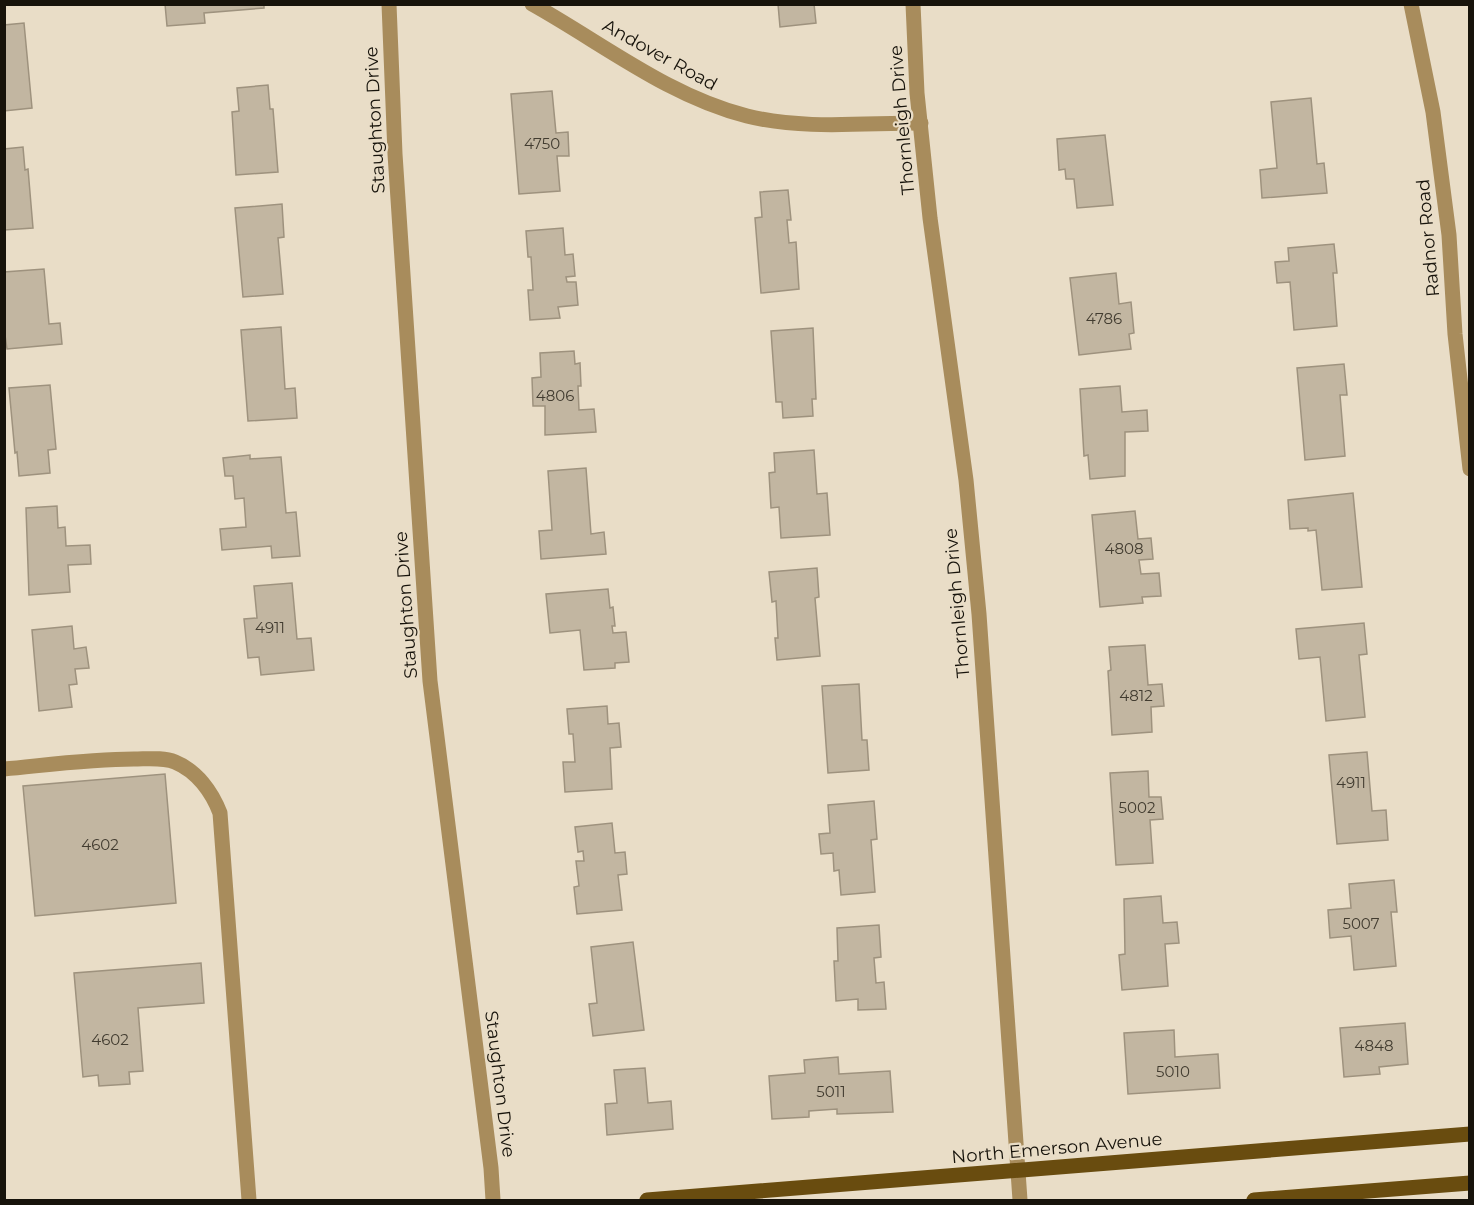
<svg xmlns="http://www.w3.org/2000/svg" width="1474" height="1205" font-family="Montserrat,sans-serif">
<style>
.building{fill:#c2b6a1;stroke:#9e927e;stroke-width:1.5}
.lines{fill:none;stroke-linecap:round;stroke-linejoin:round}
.minor{stroke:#a88c5c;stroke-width:15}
.major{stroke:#694c0f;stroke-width:15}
.labels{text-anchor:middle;stroke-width:4.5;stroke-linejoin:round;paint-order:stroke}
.number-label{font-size:15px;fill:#423c30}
.street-label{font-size:18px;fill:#17130b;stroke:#e9ddc7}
</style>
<rect width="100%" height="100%" fill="#e9ddc7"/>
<!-- building -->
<g class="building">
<path d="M165,4h99v4l-60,5 1,10 -38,3z"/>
<path d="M778,4h36l2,19 -36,4z"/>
<path d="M24,23l8,85 -28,3v-86z"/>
<path d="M268,85l2,24h3l5,63 -42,3 -4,-63 7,-1 -2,-23z"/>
<path d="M552,91l4,42 12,-1 1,24h-12l3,35 -41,3 -8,-100z"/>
<path d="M1311,98l6,66 7,-1 3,30 -65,5 -2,-28 17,-2 -6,-66z"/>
<path d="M1105,135l8,70 -36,3 -3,-29h-8l-1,-10 -6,1 -2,-31z"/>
<path d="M23,147l2,23 3,-1 5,59 -29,2v-81z"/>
<path d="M788,190l3,30h-4l2,23 7,-1 3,47 -38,4 -6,-75 7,-1 -2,-25z"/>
<path d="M282,204l2,33 -6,1 5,56 -40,3 -8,-89z"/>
<path d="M563,228l2,27 8,-1 2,22 -9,1 1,5h9l2,23 -20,2 2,11 -30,2 -2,-30h5l-2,-33h-3l-2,-26z"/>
<path d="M1334,244l3,29h-4l4,53 -43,4 -4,-48 -13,1 -2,-21 14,-1 -1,-13z"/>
<path d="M44,269l5,55 11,-1 2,21 -55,5 -3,-21v-56z"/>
<path d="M1116,273l3,31 12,-2 3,31 -5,1 2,15 -52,6 -9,-77z"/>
<path d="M281,327l4,62 10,-1 2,30 -49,3 -7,-91z"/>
<path d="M813,328l3,71h-4l1,17 -30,2 -1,-16h-6l-5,-71z"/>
<path d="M574,351l1,13 5,-1 1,23h-3l1,24 15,-1 2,23 -51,3v-29h-12l-1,-28 9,-1 -1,-24z"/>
<path d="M1344,364l3,31h-7l5,61 -40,4 -8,-92z"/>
<path d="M50,385l6,64 -8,1 2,23 -31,3 -2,-24 -2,1 -6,-65z"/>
<path d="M1120,386l2,26 25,-2 1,21 -23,1v44l-35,3 -2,-24 -4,1 -4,-67z"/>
<path d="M814,450l3,44 10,-1 3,42 -49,3 -2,-31 -8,1 -2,-35 6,-1 -1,-19z"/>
<path d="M250,455v4l31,-2 5,56 10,-1 4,44 -28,2 -1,-12 -49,4 -2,-21 26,-2 -2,-29 -9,1 -2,-23h-8l-2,-18z"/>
<path d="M586,468l5,66 13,-2 2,22 -65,5 -2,-28 13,-1 -4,-59z"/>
<path d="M1353,493l9,94 -40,3 -6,-60 -8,1v-3l-18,1 -2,-29z"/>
<path d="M57,506l1,22 7,-1 1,19 24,-1 1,19 -23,1 2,27 -41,3 -3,-87z"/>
<path d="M1135,511l3,28 13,-1 2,21 -14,1 2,14 18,-1 2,23 -19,1 1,6 -43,4 -8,-92z"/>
<path d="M817,568l2,29 -4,1 5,58 -43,4 -2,-22h3l-2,-37 -4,1 -3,-30z"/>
<path d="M292,583l5,56 14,-1 3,32 -53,5 -2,-18 -11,1 -4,-39 13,-1 -3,-32z"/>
<path d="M608,589l2,19 3,-1 2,19h-3l1,7 13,-1 3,30 -14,1v5l-31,2 -4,-40 -30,3 -4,-39z"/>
<path d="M1364,623l3,31 -8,1 6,62 -39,4 -6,-64 -21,2 -3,-30z"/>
<path d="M72,626l2,23 12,-2 3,21 -14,1 2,15 -8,1 3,22 -33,4 -7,-81z"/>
<path d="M1145,645l3,40 14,-1 2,22 -13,1 1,25 -40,3 -4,-64 3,-1 -2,-23z"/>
<path d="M859,684l3,56h5l2,30 -41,3 -6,-87z"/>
<path d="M607,706l1,18 11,-1 2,24 -11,1 2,41 -47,3 -2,-30h12l-2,-28h-4l-2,-25z"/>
<path d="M1367,752l5,59 14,-1 2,30 -51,4 -8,-89z"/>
<path d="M1148,771l1,26h12l2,22 -13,1 3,43 -37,2 -6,-92z"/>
<path d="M165,774l11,129 -141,13 -12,-130z"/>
<path d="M874,801l3,38 -6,1 4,52 -34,3 -2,-25 -5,1 -1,-18 -12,1 -2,-20 11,-1 -2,-28z"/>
<path d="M612,823l3,30 10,-1 2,22 -9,1 4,35 -45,4 -3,-27 5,-1 -3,-25h8l-1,-10 -5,1 -3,-25z"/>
<path d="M1394,880l3,32h-6l5,54 -42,4 -3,-34 -21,2 -2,-28 23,-2 -2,-24z"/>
<path d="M1161,896l2,27 14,-1 2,21 -14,1 3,42 -46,4 -3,-35 6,-1 -1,-55z"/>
<path d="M879,925l2,32 -7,1 2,25 8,-1 2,27 -28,1v-11l-22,2 -2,-40h4l-1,-33z"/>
<path d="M633,942l11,88 -51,6 -4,-32 8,-1 -6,-56z"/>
<path d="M201,963l3,40 -66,5 5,63 -14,1 1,12 -31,2 -1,-11 -15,2 -9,-104z"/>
<path d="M1405,1023l3,41 -29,3 1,7 -36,3 -4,-49z"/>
<path d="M1174,1030l1,27 43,-3 2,34 -92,6 -4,-61z"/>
<path d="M838,1057l1,17 51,-3 3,41 -56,2v-5l-28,2v6l-37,2 -3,-43 36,-3 -1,-13z"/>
<path d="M645,1068l3,35 23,-2 2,28 -66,6 -2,-31 12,-1 -3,-33z"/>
</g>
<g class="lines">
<!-- minor -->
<g class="minor">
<path d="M389,4l6,150 35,527 61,487 2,32"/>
<path d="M532,4c70,39 136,92 215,112 56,14 117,7 174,7"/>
<path d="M913,4l4,89 13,125 36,262 13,134 41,586"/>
<path d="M1411,4l22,108 16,123 6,99 15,135"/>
<path d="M4,769c43,-4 87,-10 130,-10 13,0 29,-2 41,3 22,9 37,30 45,51l29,387"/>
</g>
<!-- major -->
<g class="major">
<path d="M647,1200l823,-66"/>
<path d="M1254,1200l216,-17"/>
</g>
</g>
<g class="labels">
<!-- number labels -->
<g class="number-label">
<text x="542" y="149">4750</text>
<text x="1104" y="324">4786</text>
<text x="555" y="401">4806</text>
<text x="1124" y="554">4808</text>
<text x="270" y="633">4911</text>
<text x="1136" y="701">4812</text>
<text x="1351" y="788">4911</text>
<text x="1137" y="813">5002</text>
<text x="100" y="850">4602</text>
<text x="1361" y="929">5007</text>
<text x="110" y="1045">4602</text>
<text x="1374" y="1051">4848</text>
<text x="1173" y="1077">5010</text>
<text x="831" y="1097">5011</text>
</g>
<!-- street labels -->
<g class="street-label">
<text transform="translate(660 55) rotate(29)" y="6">Andover Road</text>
<text transform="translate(375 120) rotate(-93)" y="6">Staughton Drive</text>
<text transform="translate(902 120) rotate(-95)" y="6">Thornleigh Drive</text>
<text transform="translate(1428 238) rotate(-95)" y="6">Radnor Road</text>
<text transform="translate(957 603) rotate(-95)" y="6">Thornleigh Drive</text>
<text transform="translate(406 605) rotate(-94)" y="6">Staughton Drive</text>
<text transform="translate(500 1084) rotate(83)" y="6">Staughton Drive</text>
<text transform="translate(1057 1148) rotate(-5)" y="6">North Emerson Avenue</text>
</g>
</g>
<!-- border -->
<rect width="1474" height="1205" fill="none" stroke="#17130b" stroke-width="12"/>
</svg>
